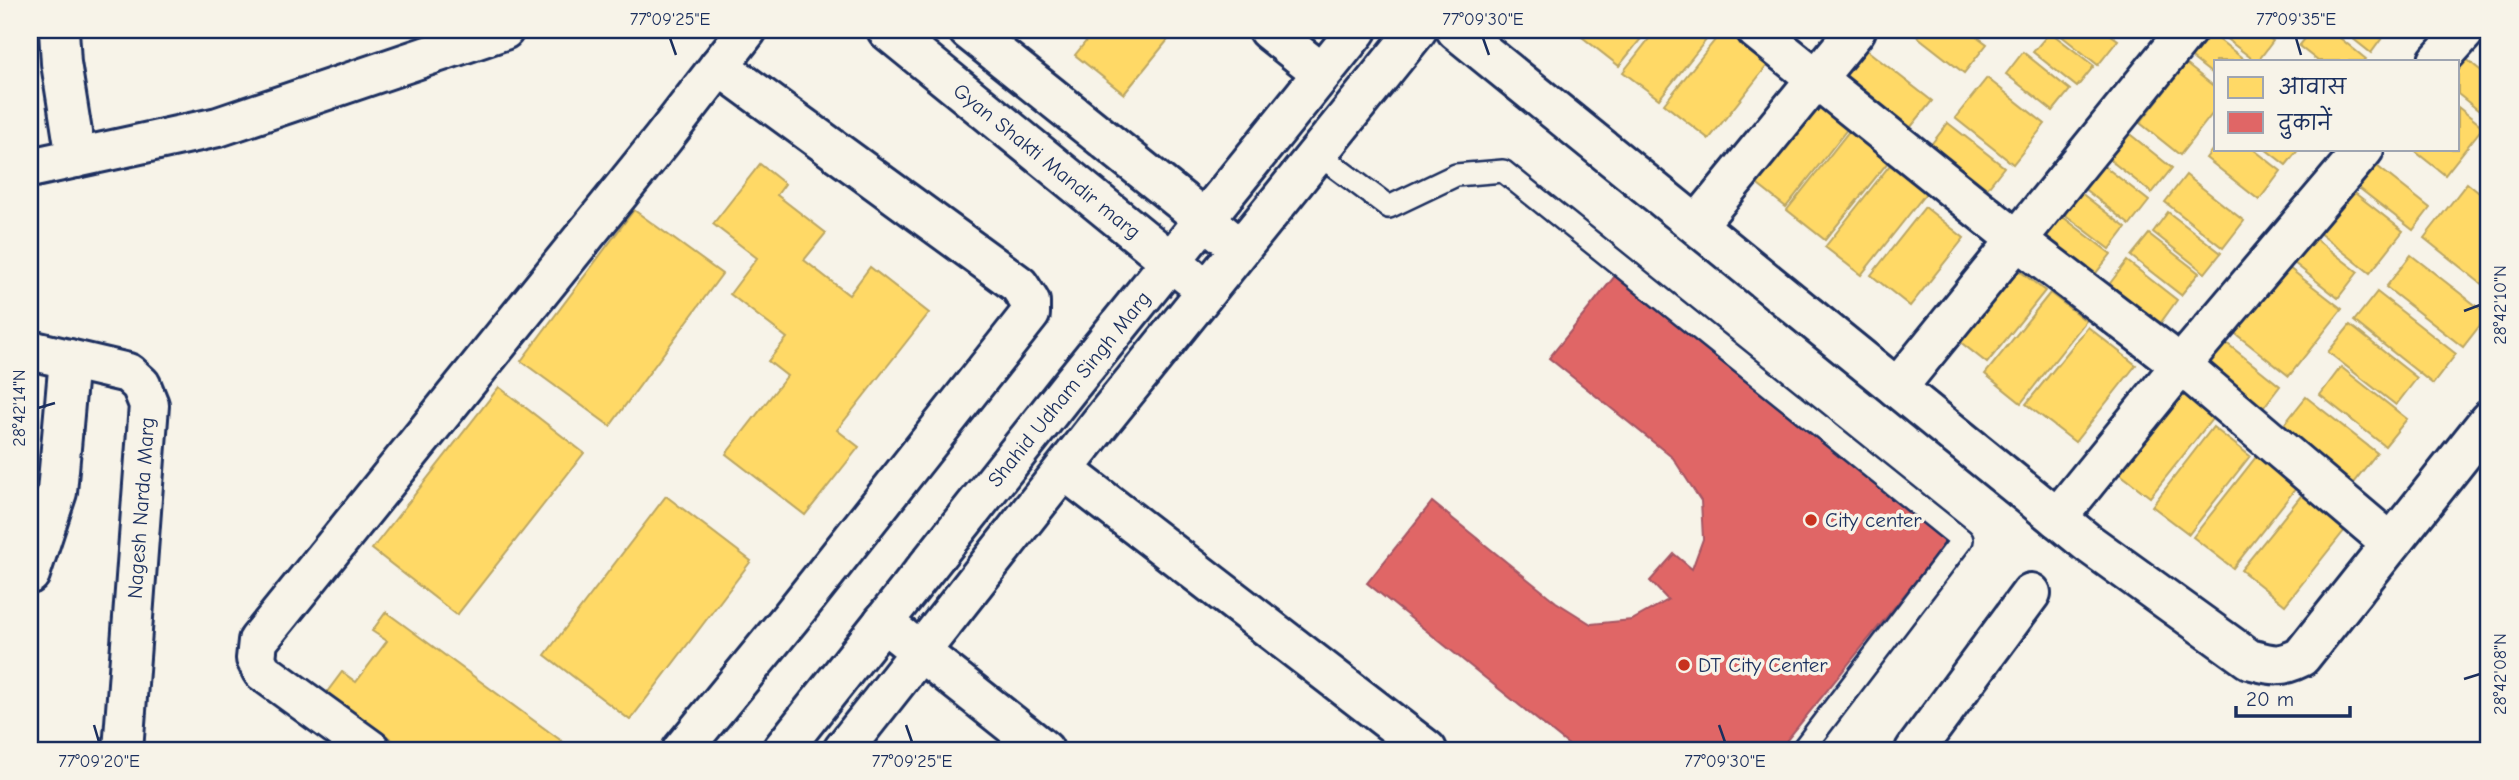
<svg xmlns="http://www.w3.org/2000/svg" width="2519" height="780" font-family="'Comic Neue','Playpen Sans Deva',sans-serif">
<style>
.homes{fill:#ffd966;stroke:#bba664;stroke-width:2}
.shops{fill:#e06666;stroke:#a55664;stroke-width:2}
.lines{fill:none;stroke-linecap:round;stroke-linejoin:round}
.service-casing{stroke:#1b2f5e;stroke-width:26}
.minor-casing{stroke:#1b2f5e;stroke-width:44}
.tertiary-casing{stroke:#1b2f5e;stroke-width:44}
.service{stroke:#f7f3e8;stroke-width:21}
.minor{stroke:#f7f3e8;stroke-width:38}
.tertiary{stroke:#f7f3e8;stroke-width:38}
.ticks{fill:none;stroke:#1b2f5e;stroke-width:2.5}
.poi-dot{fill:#c8321e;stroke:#f7f3e8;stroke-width:2.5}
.labels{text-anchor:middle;stroke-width:7;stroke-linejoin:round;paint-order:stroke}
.street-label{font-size:21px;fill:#1b2f5e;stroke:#f7f3e8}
.poi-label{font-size:21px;fill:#1b2f5e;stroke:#f7f3e8;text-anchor:start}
.neatline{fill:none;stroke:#1b2f5e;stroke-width:2.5}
.ticks-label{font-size:18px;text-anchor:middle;fill:#1b2f5e}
</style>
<rect width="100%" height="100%" fill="#f7f3e8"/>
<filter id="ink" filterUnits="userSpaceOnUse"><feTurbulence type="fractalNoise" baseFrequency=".0143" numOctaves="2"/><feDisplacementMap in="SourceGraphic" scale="14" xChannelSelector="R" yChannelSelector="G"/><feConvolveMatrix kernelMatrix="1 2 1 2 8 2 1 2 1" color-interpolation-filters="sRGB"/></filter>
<g filter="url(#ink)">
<!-- homes -->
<g class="homes">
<path d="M1095,30h81l-52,64 -49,-39z"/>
<path d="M1587,30h61l-29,36 -37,-29z"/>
<path d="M1656,30h58l-55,69 -36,-27z"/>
<path d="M1723,30h5l42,32 -61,77 -45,-35z"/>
<path d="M1909,30h59l19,14 -23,29z"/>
<path d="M2054,30h50l14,10 -20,25z"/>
<path d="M2207,30l39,31h-30v16l-29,-23z"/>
<path d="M2215,30h44l14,11 -15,20h-3z"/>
<path d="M2312,30h18l36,29 -2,2h-46l-19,-15z"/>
<path d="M2342,30h38l5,4 -14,19z"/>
<path d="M2050,32l44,34 -17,21 -44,-35z"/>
<path d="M1859,44l73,57 -26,32 -73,-57z"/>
<path d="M2023,52l47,38 -17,21 -47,-37z"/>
<path d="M2460,54l29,23v42l-31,-25v-33z"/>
<path d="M2186,64l30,24v21l-36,46 -40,-32z"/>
<path d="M1987,78l58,46 -32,40 -58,-46z"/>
<path d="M1811,99l37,29 -62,79 -37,-29z"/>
<path d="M2458,107l25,20 -38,48 -33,-26h46z"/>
<path d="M1948,123l56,44 -19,24 -56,-44z"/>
<path d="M2116,123l56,45 -20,25 -56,-44z"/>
<path d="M1850,130l39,31 -64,79 -38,-30z"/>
<path d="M2216,145v4h37l28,22 -22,29 -53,-42z"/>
<path d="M2265,149h34l-13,16z"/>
<path d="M2090,155l59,46 -19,24 -58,-46z"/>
<path d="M2363,155l67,53 -17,22 -68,-53z"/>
<path d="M760,164l25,20 -8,11 49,38 -22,27 45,35 21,-28 59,46 -92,117 22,17 -54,68 -79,-61 61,-78 -19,-15 19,-23 -57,-44 27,-36 -44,-34z"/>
<path d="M1890,165l36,28 -65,82 -36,-28z"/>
<path d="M2186,175l58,46 -21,27 -58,-46z"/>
<path d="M2467,183l22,18v89l-65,-52z"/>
<path d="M2346,186l57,45 -33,42 -57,-45z"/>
<path d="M2076,189l50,39 -16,21 -51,-39z"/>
<path d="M1925,207l39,31 -54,68 -39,-31z"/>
<path d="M2050,207l61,47 -19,24 -60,-47z"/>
<path d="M634,210l88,64 -112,152 -89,-65z"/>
<path d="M2168,212l53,41 -16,20 -52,-41z"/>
<path d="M2299,226l59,46 -20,26 -59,-47z"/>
<path d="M2149,234l50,39 -18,22 -50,-39z"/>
<path d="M2411,255l77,60 -25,32 -77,-60z"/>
<path d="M2006,260l39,31 -58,72 -38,-30z"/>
<path d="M2127,261l50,39 -18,25 -51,-39z"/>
<path d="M2280,261l62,48 -53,67 -62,-49z"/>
<path d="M2377,292l79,62 -23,30 -79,-63z"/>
<path d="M2050,293l36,28 -65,82 -36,-29z"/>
<path d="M2350,325l67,53 -21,27 -68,-53z"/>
<path d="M2088,327l48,38 -61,77 -49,-38z"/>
<path d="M2214,333l66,53 -20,26 -66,-52z"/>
<path d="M2341,367l66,52 -22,27 -65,-51z"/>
<path d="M2177,383l39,31 -66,83 -39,-30z"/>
<path d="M499,387l85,66 -127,162 -85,-66z"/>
<path d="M2306,397l71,56 -24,30 -71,-56z"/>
<path d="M2213,427l37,29 -61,78 -37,-28z"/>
<path d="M2260,452l40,31 -67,85 -40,-31z"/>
<path d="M2305,491l43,35 -63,79 -44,-35z"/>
<path d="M666,496l85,65 -121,159 -85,-65z"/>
<path d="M386,612l188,138h-168l-79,-58 15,-20 14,10 31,-41 -15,-10z"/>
</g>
<!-- shops -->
<path class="shops" d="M1615,276l332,266 -168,208h-204l-208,-167 65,-81 124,100 35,22 41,-4 36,-20 -18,-19 24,-27 18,15 11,-30 -2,-38 -28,-43 -124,-100z"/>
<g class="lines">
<defs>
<path id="service" d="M1318,154l71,53 67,-32 47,-4 459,369 -160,210"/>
<g id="minor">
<path d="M59,30l2,33 15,95"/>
<path d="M1268,30l54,43"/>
<path d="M1456,30l632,513 161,116c23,6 30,9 52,-2l188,-237"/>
<path d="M1756,30l261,210 164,125 210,178"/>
<path d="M2438,61l28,-31"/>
<path d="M30,168l188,-41 286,-97"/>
<path d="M1697,225l159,-195"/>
<path d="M30,350l98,23 13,12 8,20 -26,345"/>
<path d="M1897,388l290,-358"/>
<path d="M1064,470l363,280"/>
<path d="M2057,518l124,-153 183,-216"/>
<path d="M30,574l27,-82 12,-133"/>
<path d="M883,622l161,128"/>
<path d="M371,750l-109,-79 -6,-12 2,-18 404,-501 85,-110"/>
<path d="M682,750l109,-133 239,-303v-12l-11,-17 -300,-219"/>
<path d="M1915,750l116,-157"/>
</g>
<g id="tertiary">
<path d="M887,30l303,247"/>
<path d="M968,30l257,206"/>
<path d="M782,750l289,-365 286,-355"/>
<path d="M843,750l258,-328 316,-392"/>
</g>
</defs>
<!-- service casing -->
<use href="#service" class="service-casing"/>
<!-- minor casing -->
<use href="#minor" class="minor-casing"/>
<!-- tertiary casing -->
<use href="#tertiary" class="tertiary-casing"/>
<!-- service -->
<use href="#service" class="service"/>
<!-- minor -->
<use href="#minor" class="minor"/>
<!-- tertiary -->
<use href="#tertiary" class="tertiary"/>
</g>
</g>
<!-- ticks -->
<path class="ticks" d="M670,38l6,17M1483,38l6,17M2296,38l5,17M2464,311l16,-6M38,408l17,-5M2464,679l16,-5M94,725l5,17M906,725l6,17M1719,725l6,17"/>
<!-- markers -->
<g class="poi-dot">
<circle cx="1811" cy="520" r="7"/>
<circle cx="1684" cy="665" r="7"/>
</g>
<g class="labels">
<!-- street labels -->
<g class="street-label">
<text transform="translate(1047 161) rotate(39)" y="7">Gyan Shakti Mandir marg</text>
<text transform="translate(1069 389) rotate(-51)" y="7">Shahid Udham Singh Marg</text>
<text transform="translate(141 508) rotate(-86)" y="7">Nagesh Narda Marg</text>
</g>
<!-- poi labels -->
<g class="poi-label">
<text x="1825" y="527">City center</text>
<text x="1698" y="672">DT City Center</text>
</g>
</g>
<!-- margin -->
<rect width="2519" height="780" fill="none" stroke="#f7f3e8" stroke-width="77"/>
<!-- legend -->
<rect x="2214" y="60" width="245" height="91" fill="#f7f3e8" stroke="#9fa5b1" stroke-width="2"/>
<rect x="2228" y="77" width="35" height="21" fill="#ffd966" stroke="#9fa5b1" stroke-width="2"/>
<text x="2278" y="94" font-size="21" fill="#1b2f5e">आवास</text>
<rect x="2228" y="112" width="35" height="21" fill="#e06666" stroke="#9fa5b1" stroke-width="2"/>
<text x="2278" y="130" font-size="21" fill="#1b2f5e">दुकानें</text>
<!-- scale -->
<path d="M2236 706v10h114v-10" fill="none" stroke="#1b2f5e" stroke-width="3.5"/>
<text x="2246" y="706" font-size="21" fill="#1b2f5e" stroke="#f7f3e8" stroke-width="5" paint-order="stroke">20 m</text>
<rect x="38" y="38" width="2442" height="704" class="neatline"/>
<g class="ticks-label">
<text x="670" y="25">77°09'25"E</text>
<text x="1483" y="25">77°09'30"E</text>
<text x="2296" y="25">77°09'35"E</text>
<text transform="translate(2500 305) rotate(-90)" y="6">28°42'10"N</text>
<text transform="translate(19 408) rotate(-90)" y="6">28°42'14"N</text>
<text transform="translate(2500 674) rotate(-90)" y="6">28°42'08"N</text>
<text x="99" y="767">77°09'20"E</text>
<text x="912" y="767">77°09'25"E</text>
<text x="1725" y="767">77°09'30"E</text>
</g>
</svg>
